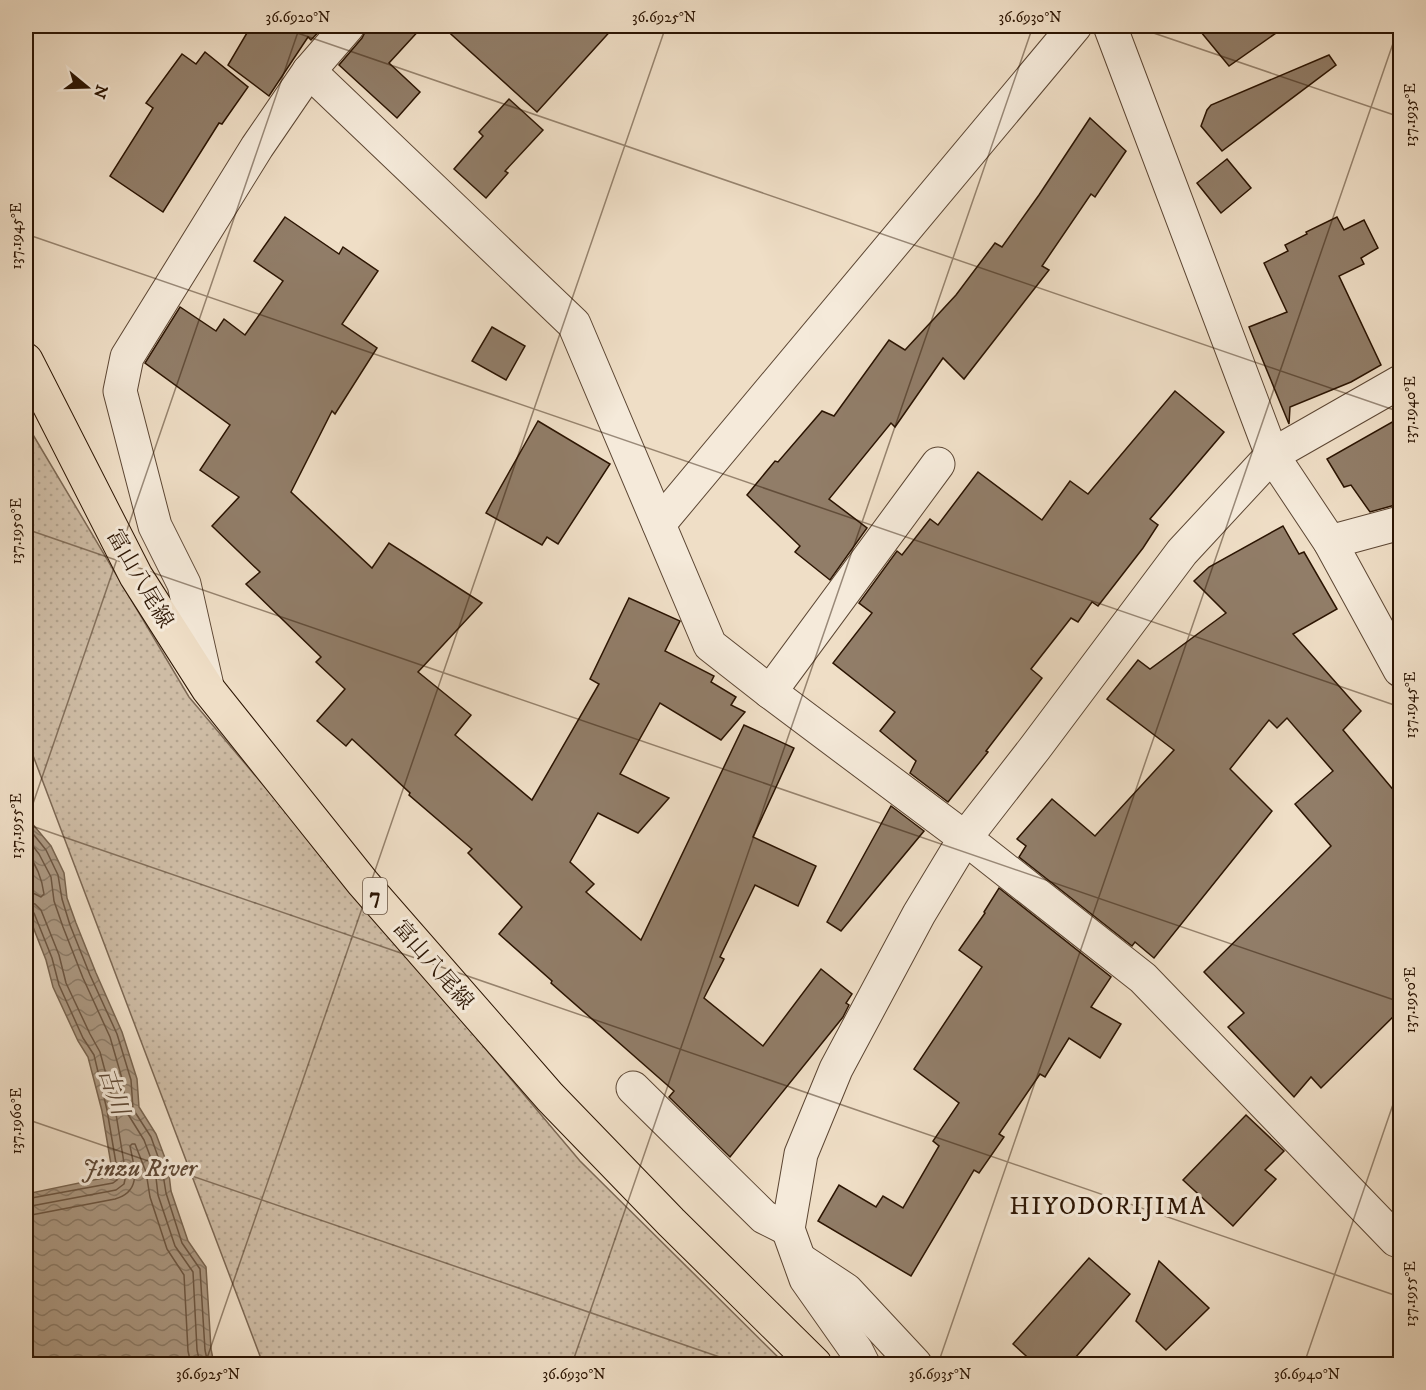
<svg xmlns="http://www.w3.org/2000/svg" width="1426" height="1390" font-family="'IM FELL DW Pica','Noto Serif JP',serif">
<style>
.grass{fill:url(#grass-dots);stroke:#7c6854;stroke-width:1.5}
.water{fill:url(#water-waves);stroke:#78644f;stroke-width:1.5}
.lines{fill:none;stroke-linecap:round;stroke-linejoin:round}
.shore{stroke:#6c5642;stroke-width:1.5}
.building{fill:#917d68;stroke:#2b1402;stroke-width:1.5}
.minor-casing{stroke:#5c4633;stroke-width:35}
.major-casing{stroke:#2b1402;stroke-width:35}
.minor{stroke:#f5eada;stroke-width:33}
.major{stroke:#efdec6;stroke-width:33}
.ticks{fill:none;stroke:#2b1402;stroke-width:1.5;stroke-opacity:0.45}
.labels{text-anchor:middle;stroke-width:6;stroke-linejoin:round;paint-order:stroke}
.shield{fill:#f5eada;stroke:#685443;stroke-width:1.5}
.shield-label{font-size:21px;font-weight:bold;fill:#2b1402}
.street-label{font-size:22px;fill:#2b1402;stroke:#f5eada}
.water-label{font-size:24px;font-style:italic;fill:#5f4936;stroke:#f5eada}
.neighbourhood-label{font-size:24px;letter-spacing:1.5px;fill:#2b1402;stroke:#f5eada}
.neatline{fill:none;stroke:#2b1402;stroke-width:2}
.ticks-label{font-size:15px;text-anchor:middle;fill:#2b1402}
</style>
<defs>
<pattern id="grass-dots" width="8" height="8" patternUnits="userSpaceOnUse" patternTransform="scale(1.5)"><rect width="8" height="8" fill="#cebca5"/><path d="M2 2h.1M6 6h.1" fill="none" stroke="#b1a18c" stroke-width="1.8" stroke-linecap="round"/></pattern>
<pattern id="water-waves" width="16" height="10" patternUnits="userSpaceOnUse" patternTransform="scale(1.5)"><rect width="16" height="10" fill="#ac9983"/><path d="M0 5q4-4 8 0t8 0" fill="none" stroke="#8c7c69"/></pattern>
</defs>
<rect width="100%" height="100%" fill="#efdec6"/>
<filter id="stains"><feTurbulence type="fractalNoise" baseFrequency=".00333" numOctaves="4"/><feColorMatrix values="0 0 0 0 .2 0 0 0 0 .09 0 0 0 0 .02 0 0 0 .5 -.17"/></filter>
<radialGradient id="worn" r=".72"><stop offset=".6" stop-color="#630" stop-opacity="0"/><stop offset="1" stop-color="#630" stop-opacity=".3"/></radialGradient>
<!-- grass -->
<path class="grass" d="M26,423l163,274 391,464 205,203h-525v-8l-234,-619z"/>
<!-- water -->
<path class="water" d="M26,786l4,35 21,25 13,27 3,25 9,25 20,50 26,59 15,47 2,28 17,27 12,32 3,25 17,50 18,26 5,82 3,15h-188v-170l87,-18 -11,-65 -14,-54 -10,-16 -25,-54 -7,-27 -20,-51z"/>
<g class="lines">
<!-- shore -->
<g class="shore">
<path d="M26,825l20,25 12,25 4,24 8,26 20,50 27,59 14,46 2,29 18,28 11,31 4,25 16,50 18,26 5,81 3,14"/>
<path d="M26,837l13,17 12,23 3,24 9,26 20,51 27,59 13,45 3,29 18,29 11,29 3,26 17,51 18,26 4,78 3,14"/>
<path d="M26,851c10,13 16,27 18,43l-3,3 -8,-4h-7"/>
<path d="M26,902l9,2 6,6 18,45 7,28 24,51 10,18 15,56 11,67 -2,9 -8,6 -90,17"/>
<path d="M26,909l4,1 4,3 18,45 7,27 24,53 11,17 13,55 11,65 -1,5 -4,3 -87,16"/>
<path d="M26,1216l89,-17c28,-8 19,-32 15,-53l2,-2h3l11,28 4,25 17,52 17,26 4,76 3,13"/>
</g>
</g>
<!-- building -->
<g class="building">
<path d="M251,26h73l-13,14 -3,-3 -39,59 -41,-31z"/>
<path d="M366,26h57l-34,37 31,29 -23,26 -58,-53 23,-27 4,-8z"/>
<path d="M442,26h173l-78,86z"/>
<path d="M1196,26h90l-57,40z"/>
<path d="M205,52l43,35 -26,37 -3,-1 -56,89 -53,-36 43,-68 -7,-5 36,-49 14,10z"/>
<path d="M1329,55l7,10 -114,86 -21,-25 6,-16 4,-5z"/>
<path d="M509,99l34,31 -38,41 3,2 -22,25 -32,-29 29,-33 -4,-4z"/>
<path d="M1090,118l36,33 -31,46 -4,-3 -49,72 7,4 -85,109 -21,-21 -48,69 -4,-4 -62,76 38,29 -37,52 -35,-28 5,-6 -53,-51 28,-34 3,1 44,-51 12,5 55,-76 16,10 51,-55 39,-52 7,4 37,-52z"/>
<path d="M1227,159l24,29 -30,25 -24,-30z"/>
<path d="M285,217l54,37 4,-7 35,24 -36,53 35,24 -42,66 -3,-3 -41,81 81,76 17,-25 93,60 -64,69 53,43 -16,20 77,65 67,-116 -9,-5 39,-81 51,23 -15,30 49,25 -3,6 25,15 -5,8 14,7 -24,28 -61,-37 -40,71 49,24 -31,35 -40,-20 -28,49 24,22 -8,8 55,48 103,-215 50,23 -41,89 63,29 -18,40 -43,-21 -35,72 4,2 -20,39 59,48 58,-77 31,25 -6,9 3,2 -6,12 -113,140 -61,-60 5,-6 -123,-108 1,-2 -53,-47 23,-27 -54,-54 4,-4 -63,-54 1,-2 -58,-54 -6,7 -29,-25 28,-32 -29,-27 5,-5 -75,-73 14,-12 -48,-46 27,-29 -39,-27 30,-45 -85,-62 35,-56 36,24 8,-12 21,16 38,-54 -29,-20z"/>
<path d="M1337,217l7,13 20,-10 14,28 -17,10 3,6 -25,12 42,89 -30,17 -61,25 -1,17 -40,-97 38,-15 -23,-49 24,-12 -3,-6 22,-11 -1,-2z"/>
<path d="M492,327l33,19 -19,34 -34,-19z"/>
<path d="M1175,391l49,41 -74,87 8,6 -15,23 -45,58 -6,-4 -14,20 -7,-4 -40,51 11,9 -56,73 2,1 -40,50 -38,-29 6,-12 -36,-30 15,-19 -62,-49 39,-50 -13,-10 38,-52 5,4 28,-36 8,6 40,-53 64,48 28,-39 18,13z"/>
<path d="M1401,417v88h-6l-25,7 -19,-27 -7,2 -17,-28z"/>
<path d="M538,421l72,43 -52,80 -11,-7 -5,8 -56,-32z"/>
<path d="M1283,526l16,28 5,-2 33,57 -44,25 68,77 -18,19 58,69v210l-80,79 -10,-11 -17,20 -66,-70 16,-14 -40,-41 127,-126 -36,-42 38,-33 -46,-53 -10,10 -8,-8 -39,49 42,42 -118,147 -19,-16 -3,4 -113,-89 7,-11 -9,-7 35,-40 43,37 79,-86 -67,-51 31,-39 12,9 76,-56 -32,-32 15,-14z"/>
<path d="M891,806l33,25 -83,100 -14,-9z"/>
<path d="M999,888l112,89 -20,30 30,17 -21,34 -31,-20 -24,39 -5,-3 -41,60 5,3 -25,36 -5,-3 -63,106 -93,-55 21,-36 37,22 7,-11 20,12 36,-62 -6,-5 26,-38 -45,-34 68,-102 -23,-17 26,-37 -1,-1z"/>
<path d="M1246,1115l38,36 -19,19 11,9 -43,47 -50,-46z"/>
<path d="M1089,1258l41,36 -61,71h-33l-23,-21z"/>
<path d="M1159,1261l50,47 -43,42 -30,-29z"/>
</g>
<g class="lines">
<defs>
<g id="minor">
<path d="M1110,26l162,429 58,87 70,128"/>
<path d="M309,71l265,253 136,321 60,47 195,146 178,140 253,262"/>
<path d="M659,524l416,-498"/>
<path d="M1330,542l70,-19"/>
<path d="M207,686l-23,-102 -29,-58 -35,-135 7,-34 130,-210 52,-76 39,-45"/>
<path d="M770,692l168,-228"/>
<path d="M633,1088l131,129 24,12"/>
<path d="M802,1261l44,29 69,74"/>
<path d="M863,1364l-7,-14 -50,-71 -18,-50 13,-75 35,-85 83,-155 46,-76 70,-90 147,-196 90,-97 128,-73"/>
</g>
<path id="major" d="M26,360l110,216 72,113 155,194 187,214 121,125 144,142"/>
</defs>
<!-- minor casing -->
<use href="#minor" class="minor-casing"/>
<!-- major casing -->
<use href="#major" class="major-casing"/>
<!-- minor -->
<use href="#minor" class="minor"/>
<!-- major -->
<use href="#major" class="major"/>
</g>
<!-- ticks -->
<path class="ticks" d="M277,26l1123,386M1133,26l267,91M26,234l1374,473M26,529l1374,473M26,824l1374,473M26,824l274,-798M26,1119l714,245M205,1364l461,-1338M572,1364l461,-1338M938,1364l461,-1338M1304,1364l96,-280"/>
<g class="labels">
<!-- shield labels -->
<rect class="shield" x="363" y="878" width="24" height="36" rx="4.5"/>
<g class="shield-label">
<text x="375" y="903">7</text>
</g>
<!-- street labels -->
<g class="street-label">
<text transform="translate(141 578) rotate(60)" y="8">富山八尾線</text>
<text transform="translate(434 964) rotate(49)" y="8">富山八尾線</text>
</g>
<!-- water labels -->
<g class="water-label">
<text transform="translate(114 1091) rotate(72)" y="8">古川</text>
<text x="139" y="1176">Jinzu River</text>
</g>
<!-- neighbourhood labels -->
<g class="neighbourhood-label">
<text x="1108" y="1214">HIYODORIJIMA</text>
</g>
</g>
<!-- margin -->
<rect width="1426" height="1390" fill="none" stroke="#efdec6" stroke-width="66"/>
<!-- north arrow -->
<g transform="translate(87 87) rotate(109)" stroke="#f5eada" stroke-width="4.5" paint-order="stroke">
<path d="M0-4.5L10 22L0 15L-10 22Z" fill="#2b1402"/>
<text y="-9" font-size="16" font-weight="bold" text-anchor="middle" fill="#2b1402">N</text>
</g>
<rect x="33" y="33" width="1360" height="1324" class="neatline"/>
<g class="ticks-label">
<text x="298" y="22">36.6920°N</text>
<text x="664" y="22">36.6925°N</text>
<text x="1030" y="22">36.6930°N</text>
<text transform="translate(1410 115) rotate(-90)" y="5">137.1935°E</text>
<text transform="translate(16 236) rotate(-90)" y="5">137.1945°E</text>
<text transform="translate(1410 410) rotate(-90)" y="5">137.1940°E</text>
<text transform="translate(16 531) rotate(-90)" y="5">137.1950°E</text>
<text transform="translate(1410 705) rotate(-90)" y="5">137.1945°E</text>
<text transform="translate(16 826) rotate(-90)" y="5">137.1955°E</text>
<text transform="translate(1410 1000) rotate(-90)" y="5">137.1950°E</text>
<text transform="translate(16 1121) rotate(-90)" y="5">137.1960°E</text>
<text transform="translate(1410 1294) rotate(-90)" y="5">137.1955°E</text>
<text x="208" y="1379">36.6925°N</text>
<text x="574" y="1379">36.6930°N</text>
<text x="940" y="1379">36.6935°N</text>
<text x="1307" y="1379">36.6940°N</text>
</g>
<rect width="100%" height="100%" filter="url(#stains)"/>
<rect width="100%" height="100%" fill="url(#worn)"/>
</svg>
